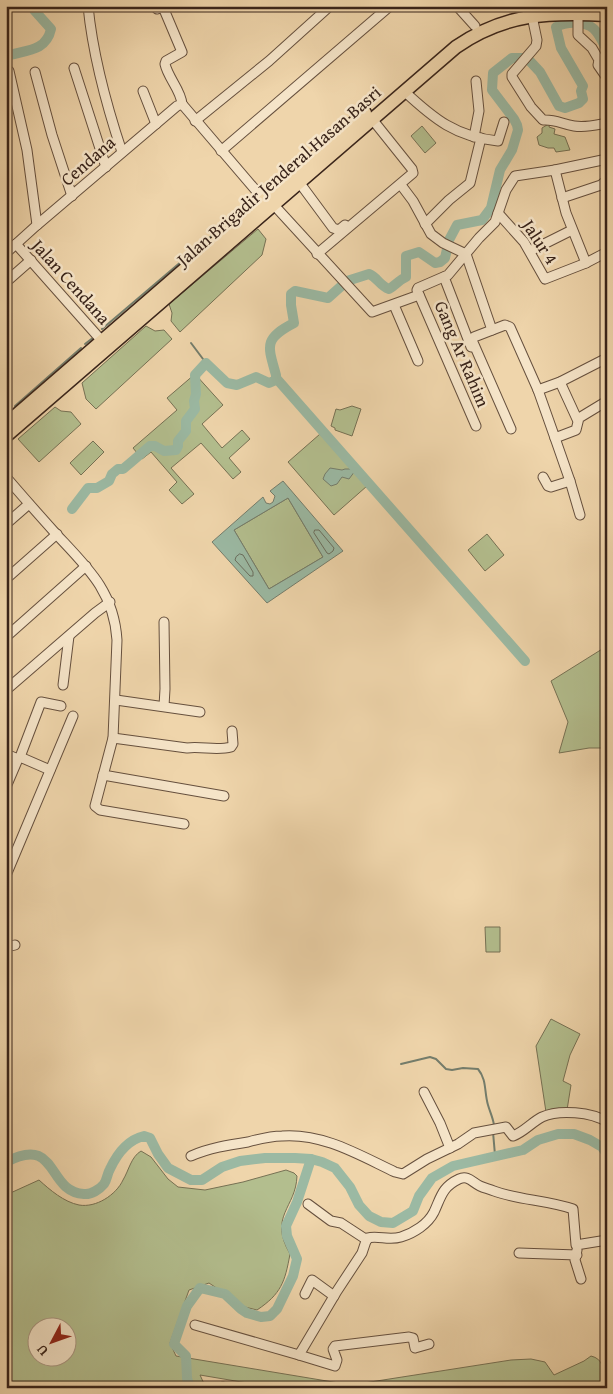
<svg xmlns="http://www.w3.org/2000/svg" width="613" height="1394" font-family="'Gentium Book Plus',serif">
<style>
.green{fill:#b3be8e;stroke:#767154;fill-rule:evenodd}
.water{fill:#9bb9a3;stroke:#747d6c;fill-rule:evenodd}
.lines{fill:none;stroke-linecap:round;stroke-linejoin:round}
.shore{stroke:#6a6e5e;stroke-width:1}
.stream{stroke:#747d6c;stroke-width:2}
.river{stroke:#9bb9a3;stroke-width:10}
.minor-casing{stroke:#66503e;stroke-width:11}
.highway-casing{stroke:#39241a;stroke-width:15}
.minor{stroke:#f5e4c8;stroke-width:9}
.highway{stroke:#efd5ab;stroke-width:12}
.labels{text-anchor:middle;stroke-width:5;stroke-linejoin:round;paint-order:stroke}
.street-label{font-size:18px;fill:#39241a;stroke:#f5e4c8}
</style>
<rect width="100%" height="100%" fill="#efd5ab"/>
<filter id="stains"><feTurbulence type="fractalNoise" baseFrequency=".004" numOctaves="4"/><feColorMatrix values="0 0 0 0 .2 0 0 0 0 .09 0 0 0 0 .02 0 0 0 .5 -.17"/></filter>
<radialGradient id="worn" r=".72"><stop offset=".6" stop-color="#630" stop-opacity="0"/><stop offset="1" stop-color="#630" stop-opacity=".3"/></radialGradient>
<!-- green -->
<g class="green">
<path d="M550,123l-1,4 6,2 -1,5 11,3 5,13 -14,2 -2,-4h-6l-9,-3 -2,-8 5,-4v-5z"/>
<path d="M422,126l14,17 -11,10 -14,-17z"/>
<path d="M258,229l8,10 -4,16 -82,77 -9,-11 1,-8 -3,-9z"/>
<path d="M146,326l9,5 9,-1 8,9 -76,70 -10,-10 -4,-16z"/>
<path d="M195,374l28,31 -21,19 20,24 20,-18 8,9 -21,19 12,14 -8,7 -32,-36 -30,25 23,26 -12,10 -13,-14 8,-8 -26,-30 -9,7 -9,-11 44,-38 -10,-12z"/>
<path d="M352,406l9,3 -9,27 -17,-6v-2l-4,-2 5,-17 4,1z"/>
<path d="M55,407l6,4 10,1 10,12 -42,38 -21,-23z"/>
<path d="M320,434l47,52 -33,29 -46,-53z"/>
<path d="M93,441l11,11 -23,23 -11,-12z"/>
<path d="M288,498l35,59 -54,32 -35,-59z"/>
<path d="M487,534l17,21 -19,16 -17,-21z"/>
<path d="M607,646v102h-18l-30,5 9,-31 -17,-41z"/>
<path d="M485,927h15v25h-14z"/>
<path d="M551,1019l29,15 -10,21 -7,26 8,4 -4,25 -21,2 -10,-66z"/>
<path d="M141,1151l10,6 17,22 10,8 27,3 38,-8 43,-12 8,3 3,3c-1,32 -29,40 -7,78 -5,28 -9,40 -33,56l-12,-3 -36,-24 -20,7 -19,53 6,13 175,29 160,-25 20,-1 14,3 9,13 30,-14 7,-5c12,3 11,11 14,21l2,1v10h-330l-77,-13 6,13h-200v-193l33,-15c11,10 25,22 40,25 17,3 37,-10 44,-25 6,-10 8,-23 18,-29zM38,1326h30v30h-30z"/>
</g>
<!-- water -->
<g class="water">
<path d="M330,468l12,2 3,-1h8l2,2 -6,8 -7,-2 -5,7 -6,2 -8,-7 2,-5z"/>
<path d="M283,481l60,70 -76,52 -55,-61 51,-45 3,6 4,1 3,-2 2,-6 -5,-5zM288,498l35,59 -54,32 -35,-59z"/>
</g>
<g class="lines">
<!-- shore -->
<g class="shore">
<path d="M315,530h4l15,18 -1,3 -4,3 -2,-1 -13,-20z"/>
<path d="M240,554l3,1 10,17v4h-3l-15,-16 1,-3z"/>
</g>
<!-- stream -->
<g class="stream">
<path d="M102,329l153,-130"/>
<path d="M191,343l15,20"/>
<path d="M85,344l9,-7"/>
<path d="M15,406l66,-58"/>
<path d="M6,413l3,-2"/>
<path d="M401,1064l29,-7 6,2 10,10 6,1 11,-2 15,1c9,11 6,22 10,36 2,7 5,13 6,20"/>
<path d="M493,1132l2,23"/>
</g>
<!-- river -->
<g class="river">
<path d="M6,56c19,-6 40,-4 45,-27l-17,-19v-4"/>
<path d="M276,378l249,283"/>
<path d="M72,509l16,-21h9l12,-7 3,-7 6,-5h5l6,-5 21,-18h5l9,5 12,-1 2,-4v-5l8,-10v-10l9,-12 -1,-8 2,-7 -1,-19 11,-12 21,20 10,2 19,-8 13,6 7,-3v-5c-8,-29 -13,-36 18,-52l-3,-18v-11l4,-3 33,7 19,-17 22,-7c8,3 11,12 20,15 7,-4 10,-9 17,-12v-21l13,-4 16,11 5,-1 5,-4 4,-18 8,-15 25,-5 9,-12 9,-38 12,-20 6,-20 -1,-5 -3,-6 -22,-29 1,-17 19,-15h15l13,14 19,34 6,2 14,-5 4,-4 -2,-8 2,-5 -22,-38 -5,-21c10,-6 30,-6 38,2 6,6 9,14 13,21"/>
<path d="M6,1162c53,-28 40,30 78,32 7,1 16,-5 20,-10 3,-4 3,-10 6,-15 7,-15 17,-29 34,-33l6,2 8,16 10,14 23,12h11l20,-13 18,-6 25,-3h30l16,1 11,3 13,6 15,19 9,18 10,11 12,6 12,1 20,-12 6,-15 13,-18 21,-12 70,-16 15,-10 20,-6h16l16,6 12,7 5,7"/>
<path d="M190,1388l-3,-10 -1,-22 -12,-12 13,-38 13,-18 25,6 16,15 6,4 14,4 9,-1 7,-7 16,-33 4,-17 -10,-23 -1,-10 11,-24 14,-43"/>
</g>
<defs>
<g id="minor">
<path d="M88,6c5,51 18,98 34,146"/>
<path d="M156,6l1,3 6,-2 19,45 -16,9 -1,3c3,14 16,26 17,40"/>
<path d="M457,6l18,20"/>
<path d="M578,13v22l14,13 7,12 -1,5 9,13"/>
<path d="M532,16l5,24 -1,6 -24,28v3l19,30 12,13c12,-1 19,4 31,6 12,2 22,-1 33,-3"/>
<path d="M74,68l32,99"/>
<path d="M9,71l18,79 10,75"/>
<path d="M35,72l17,63 20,61"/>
<path d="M143,91l13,33"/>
<path d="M404,91c30,28 52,46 94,50l6,-19"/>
<path d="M182,104l82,96"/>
<path d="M195,121l74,-60 61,-55"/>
<path d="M474,137l5,-26 -3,-30"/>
<path d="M221,151l169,-145"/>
<path d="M555,170l52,-11"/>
<path d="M299,182l34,46 6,2 6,-5"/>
<path d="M401,185l12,16 18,33 12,9 23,11 26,76"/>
<path d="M562,198l39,-13 6,-5"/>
<path d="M273,204l99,108 47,-17"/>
<path d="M498,213l26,29 21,37 41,-16"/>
<path d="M425,224l24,-24 21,-17 11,-45"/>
<path d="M16,244l86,97"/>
<path d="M530,251l42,-21"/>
<path d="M6,253l31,-28 140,-119 5,-2"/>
<path d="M317,254l96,-81 -1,-4 -40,-50"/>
<path d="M444,277l27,70"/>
<path d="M6,282l25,-22"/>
<path d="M394,305l24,56"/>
<path d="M560,382l17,37"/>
<path d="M538,390l22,-8 47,-24"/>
<path d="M476,426l-59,-136 1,-2 30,-13 31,-37 16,-16 11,-32 9,-14 40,-6 11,43 20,50 21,-11"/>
<path d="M511,429l-39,-89 2,-3 31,-12 5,2 28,63 17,48 21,-8 3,-12 28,-17"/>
<path d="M555,438l15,43 10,34"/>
<path d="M6,477c17,20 34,39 51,58 31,33 57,57 60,105l-4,98 -18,68 5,4 84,14"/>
<path d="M543,477l5,9 3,1 19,-6"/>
<path d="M6,524l23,-20"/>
<path d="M6,579l51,-45"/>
<path d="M6,637l80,-71"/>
<path d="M63,685l6,-49"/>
<path d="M6,690l89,-77 15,-11"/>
<path d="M116,700l84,12"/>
<path d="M164,706l1,-17 -1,-67"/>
<path d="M113,738l74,10c14,-2 30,3 44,-1l2,-3 -1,-13"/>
<path d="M6,754l12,5 2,-2 30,13"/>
<path d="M20,757l21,-55 20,4"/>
<path d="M103,775l121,21"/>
<path d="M6,787l12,-28"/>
<path d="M7,873l66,-157"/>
<path d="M6,947l9,-2"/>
<path d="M424,1092l16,31 10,25"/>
<path d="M191,1156c18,-8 37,-11 57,-14 11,-3 22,-6 34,-6 41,-3 77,19 113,36l8,2 24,-15 31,-15 16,-11 32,-6 7,9c11,-4 19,-14 29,-19 17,-8 50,-5 65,5"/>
<path d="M308,1204l23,17 10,2 26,17"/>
<path d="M577,1250l-2,10 6,19"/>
<path d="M519,1253l58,2"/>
<path d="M305,1294l7,-14 22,16"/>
<path d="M195,1325l104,30 38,-64 25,-38 5,-15c12,-3 21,3 34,-1 13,-4 27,-13 33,-25 7,-15 8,-25 25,-33 9,-4 13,3 21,7 4,2 9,3 14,5 24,9 53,9 79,18l3,36 31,-5"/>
<path d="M299,1355l36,11 2,-6 -4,-11 2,-3 74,-9 4,1 2,10 14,-4"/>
<path d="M223,1387l2,1"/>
</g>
<g id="highway">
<path d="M6,424l359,-311"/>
<path d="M6,436l450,-389c49,-34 93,-35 151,-32"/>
</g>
</defs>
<!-- minor casing -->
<use href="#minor" class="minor-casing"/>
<!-- highway casing -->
<use href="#highway" class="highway-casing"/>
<!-- minor -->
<use href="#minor" class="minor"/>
<!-- highway -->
<use href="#highway" class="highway"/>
</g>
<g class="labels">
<!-- street labels -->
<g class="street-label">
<text transform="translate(88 161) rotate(-41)" y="6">Cendana</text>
<text transform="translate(279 176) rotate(-41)" y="6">Jalan Brigadir Jenderal Hasan Basri</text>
<text transform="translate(540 242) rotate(57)" y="6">Jalur 4</text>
<text transform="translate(71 282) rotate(48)" y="6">Jalan Cendana</text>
<text transform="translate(462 354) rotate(67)" y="6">Gang Ar Rahim</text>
</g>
</g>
<!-- margin -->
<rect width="613" height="1394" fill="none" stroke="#efd5ab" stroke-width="25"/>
<rect x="8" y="8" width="598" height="1379" fill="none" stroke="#39241a" stroke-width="2.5"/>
<rect x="12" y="12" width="588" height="1369" fill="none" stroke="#39241a"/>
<!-- north arrow -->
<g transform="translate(52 1342) rotate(229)"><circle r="24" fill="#f5e4c8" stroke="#aa9782"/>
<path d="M0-4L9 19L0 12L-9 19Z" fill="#8f2418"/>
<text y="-8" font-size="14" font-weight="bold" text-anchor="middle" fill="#39241a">U</text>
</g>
<rect width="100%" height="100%" filter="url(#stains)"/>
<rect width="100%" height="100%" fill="url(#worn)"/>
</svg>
